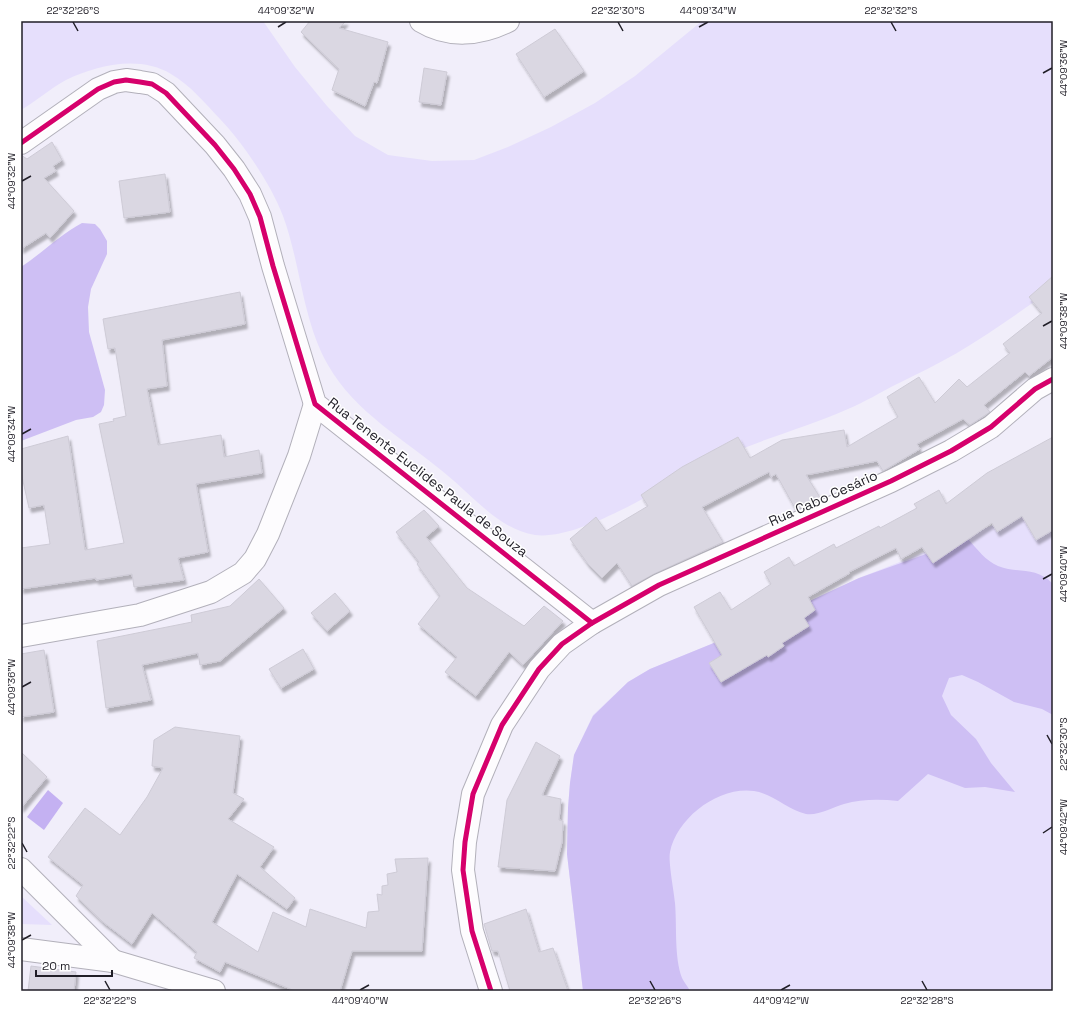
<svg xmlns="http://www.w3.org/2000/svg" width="1074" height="1012" font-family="'Space Grotesk',sans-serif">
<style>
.green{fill:#e6dffc}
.forest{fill:#cebff4}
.water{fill:#c4b1f2}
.building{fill:#dad7e2;stroke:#cecbd6;filter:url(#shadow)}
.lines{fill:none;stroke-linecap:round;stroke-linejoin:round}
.minor-casing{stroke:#b2b0ba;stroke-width:24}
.minor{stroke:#fdfcfe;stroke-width:22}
.cycleway-casing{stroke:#fff;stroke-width:8}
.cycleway{stroke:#d6006c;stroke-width:5}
.ticks{fill:none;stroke:#201e27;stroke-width:1.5}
.labels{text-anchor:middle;stroke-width:3;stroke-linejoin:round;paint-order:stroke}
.street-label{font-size:14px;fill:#201e27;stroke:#fff}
.neatline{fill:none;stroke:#201e27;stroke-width:1.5}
.ticks-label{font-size:10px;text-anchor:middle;fill:#201e27}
</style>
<defs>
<filter id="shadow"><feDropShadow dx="2.5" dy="4.5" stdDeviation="1" flood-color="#0004"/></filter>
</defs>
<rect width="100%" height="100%" fill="#f1eefa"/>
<!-- green -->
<g class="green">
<path d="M21,21h242l32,46 32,39 28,30 33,19 44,6 42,-1 34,-13 43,-20 44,-24 40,-27 67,-55h351v267c-31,23 -63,45 -96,65 -19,11 -40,21 -60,31 -16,8 -32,18 -49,25 -45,20 -94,32 -139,54 -43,21 -128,78 -174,72 -35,-5 -61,-38 -88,-60 -41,-35 -92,-62 -119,-110 -26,-46 -27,-100 -45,-149 -11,-30 -40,-73 -63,-97 -15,-16 -30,-34 -49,-45 -32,-19 -73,-9 -105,6 -15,8 -30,21 -45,30z"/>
<path d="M1053,499v492h-470l-16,-137 1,-46 2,-25 4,-28 19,-40 35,-33 22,-13 108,-44 101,-47 175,-69z"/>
<path d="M21,896l31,29 -31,-1z"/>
</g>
<!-- forest -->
<g class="forest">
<path d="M82,223l13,1 5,5 7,12v13l-16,35 -3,18 1,25 16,58 -1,15 -3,7 -8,5 -17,3 -55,21v-174c21,-14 39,-32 61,-44z"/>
<path d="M968,539c9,10 18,22 30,27 20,8 38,0 55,18v131l-11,-6 -28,-7 -36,-20 -16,-7 -13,3 -7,18 9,19 25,24 15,24 24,29 -30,-5 -20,1 -37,-14 -30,27c-18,-2 -37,-2 -54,3 -11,3 -26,12 -38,10 -18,-4 -33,-20 -52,-23 -36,-5 -77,27 -84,61 -2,10 4,39 5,51 2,23 -1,54 7,75 2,4 6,9 8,13h-107l-16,-137 1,-46 2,-25 4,-28 19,-39 35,-34 22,-13 108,-44 101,-47z"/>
</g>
<!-- water -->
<path class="water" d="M48,790l15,13 -19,27 -17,-13z"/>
<!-- building -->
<g class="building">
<path d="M310,21h36l-7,7 49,14 -11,41 -3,-1 -9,24 -33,-16 7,-21 -38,-37z"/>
<path d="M555,29l29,42 -40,26 -28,-43z"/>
<path d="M424,68l23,4 -6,33 -22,-3z"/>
<path d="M52,142l10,18 -9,6 3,5 -12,7 30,33 -24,27 -4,-5 -25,16v-94l6,4z"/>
<path d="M165,174l5,38 -46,6 -5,-37z"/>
<path d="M1053,276v81l-24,19 -4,-4 -41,33 6,7 -20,13 -7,-6 -46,25 3,5 -37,22 -6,-10 -71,14 15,24 -25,11 -20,-36 -5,3 -2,-5 -67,35 21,35 -69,32 -22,12 -15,-23 -15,15 -14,-14 -18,-25 26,-22 10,14 42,-25 -7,-11 41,-28 56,-30 12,21 32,-18 62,-10 3,17 51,-30 -11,-20 32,-20 16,26 24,-24 8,8 43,-34 -7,-9 39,-31 -13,-16z"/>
<path d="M240,292l5,32 -83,16 5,46 -20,3 11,56 63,-10 3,22 35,-7 3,23 -66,11 12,68 -30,6 6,22 -50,7 -2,-13 -36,6v-2l-75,11v-41l29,-4 -6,-39 -15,3 -8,-36v-23l47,-13 17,114 39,-7 -25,-119 15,-3 -1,-2 13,-3 -11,-68 -7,1 -5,-30z"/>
<path d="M1053,437v93l-17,10 -14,-24 -25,16 -5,-9 -59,40 -11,-16 -21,12 -5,-11 -47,24 1,1 -42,24 7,13 -11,8 5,8 -27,17 2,3 -16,11 -1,-2 -46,27 -12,-19 13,-8 -28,-48 26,-15 11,18 40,-26 -7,-12 25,-15 5,9 40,-22 2,4 43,-22 1,2 37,-20 -3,-4 25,-14 7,14 41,-31z"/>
<path d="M424,510l15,16 -13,11 41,51 57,38 20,-20 19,15 -40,44 -14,-13 -33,44 -31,-24 12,-15 -39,-33 22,-28 -23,-32 2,-2 -23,-30z"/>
<path d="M259,579l25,29 -64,53 -20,4 -2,-12 -56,12 9,35 -45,8 -9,-67 95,-19 -1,-7 39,-9z"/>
<path d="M335,593l15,18 -23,20 -16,-18z"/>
<path d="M303,649l11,20 -33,19 -12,-19z"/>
<path d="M44,650l10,62 -33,5v-63z"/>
<path d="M175,727l65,9 -7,57 11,6 -16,20 46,28 -14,20 35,31 -8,11 -50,-35 -25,48 46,30 15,-40 33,15 4,-18 56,19 2,-16 11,-1 -2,-17 5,1v-9l6,-1 -1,-11 10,-2 -2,-13 33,-1 -6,93h-70l-12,40h-45l-70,-29 -5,10 -26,-14 3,-6 -45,-39 -20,31 -29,-22 -27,-26 7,-11 -35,-28 37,-49 35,27 27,-38 16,-29 -11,-2 2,-26z"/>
<path d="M536,742l24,14 -18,39 19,4 -2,21 4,1 -1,21 -7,29 -57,-4 9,-67z"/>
<path d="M21,752l26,25 -26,31z"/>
<path d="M526,909l13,43 14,-4 15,43h-58l-12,-40h-6l-8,-27z"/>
<path d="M31,966l45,6 -2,19h-46z"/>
</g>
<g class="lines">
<defs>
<g id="minor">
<path d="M421,21c28,17 59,14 87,0"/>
<path d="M21,143l77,-54 16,-7 12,-2 14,2 12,2 14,9 49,52 19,24 16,25 10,23 13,49 42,138 277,219"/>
<path d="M21,636l119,-21 71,-23 32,-19 12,-14 13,-25 31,-78 16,-52"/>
<path d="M21,869l92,92"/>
<path d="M21,949l92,12 101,30"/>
<path d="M491,991l-19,-60 -9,-61 2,-28 8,-48 29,-69 37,-56 23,-25 30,-21 67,-38 232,-104 60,-30 40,-24 44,-38 18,-10"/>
</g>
</defs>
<!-- minor casing -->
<use href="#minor" class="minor-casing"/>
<!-- minor -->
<use href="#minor" class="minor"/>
<defs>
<g id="cycleway">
<path d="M21,143l77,-54 16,-7 12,-2 14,2 12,2 14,9 49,52 19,24 16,25 10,23 13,49 42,138 277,219"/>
<path d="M491,991l-19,-60 -9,-61 2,-28 8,-48 29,-69 37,-56 23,-25 30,-21 67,-38 232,-104 60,-30 40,-24 44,-38 18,-10"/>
</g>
</defs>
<!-- cycleway casing -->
<use href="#cycleway" class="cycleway-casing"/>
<!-- cycleway -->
<use href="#cycleway" class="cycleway"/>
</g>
<!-- ticks -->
<path class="ticks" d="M73,22l5,9M618,22l5,9M891,22l5,9M278,27l8,-5M699,27l9,-5M1043,73l9,-5M22,181l9,-5M1043,326l9,-5M22,434l9,-5M1043,579l9,-5M22,687l9,-5M1047,735l5,9M1043,833l9,-6M22,843l5,9M22,940l9,-5M105,981l5,9M650,981l5,9M922,981l5,9M360,990l9,-5M781,990l9,-5"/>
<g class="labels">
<!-- street labels -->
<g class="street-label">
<text transform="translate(428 477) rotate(38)" y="5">Rua Tenente Euclides Paula de Souza</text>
<text transform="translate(823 498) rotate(-24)" y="5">Rua Cabo Cesário</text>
</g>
</g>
<!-- border -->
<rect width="1074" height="1012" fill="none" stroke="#ffffff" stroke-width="44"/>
<!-- scale -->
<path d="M36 970v6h76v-6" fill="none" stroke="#201e27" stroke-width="2"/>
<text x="42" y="970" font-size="12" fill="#201e27" stroke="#ffffff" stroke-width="3" paint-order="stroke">20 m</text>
<rect x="22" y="22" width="1030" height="968" class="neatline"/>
<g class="ticks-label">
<text x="73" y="14">22°32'26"S</text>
<text x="286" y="14">44°09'32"W</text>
<text x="618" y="14">22°32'30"S</text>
<text x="708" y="14">44°09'34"W</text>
<text x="891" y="14">22°32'32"S</text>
<text transform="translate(1063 68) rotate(-90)" y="4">44°09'36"W</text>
<text transform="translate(11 181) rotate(-90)" y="4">44°09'32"W</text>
<text transform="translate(1063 321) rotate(-90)" y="4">44°09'38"W</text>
<text transform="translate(11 434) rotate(-90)" y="4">44°09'34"W</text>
<text transform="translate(1063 574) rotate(-90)" y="4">44°09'40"W</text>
<text transform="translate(11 687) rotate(-90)" y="4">44°09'36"W</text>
<text transform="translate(1063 744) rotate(-90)" y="4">22°32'30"S</text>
<text transform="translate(1063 827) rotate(-90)" y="4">44°09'42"W</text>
<text transform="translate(11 843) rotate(-90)" y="4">22°32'22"S</text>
<text transform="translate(11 940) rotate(-90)" y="4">44°09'38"W</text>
<text x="110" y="1004">22°32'22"S</text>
<text x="360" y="1004">44°09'40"W</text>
<text x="655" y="1004">22°32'26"S</text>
<text x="781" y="1004">44°09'42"W</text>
<text x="927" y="1004">22°32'28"S</text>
</g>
</svg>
